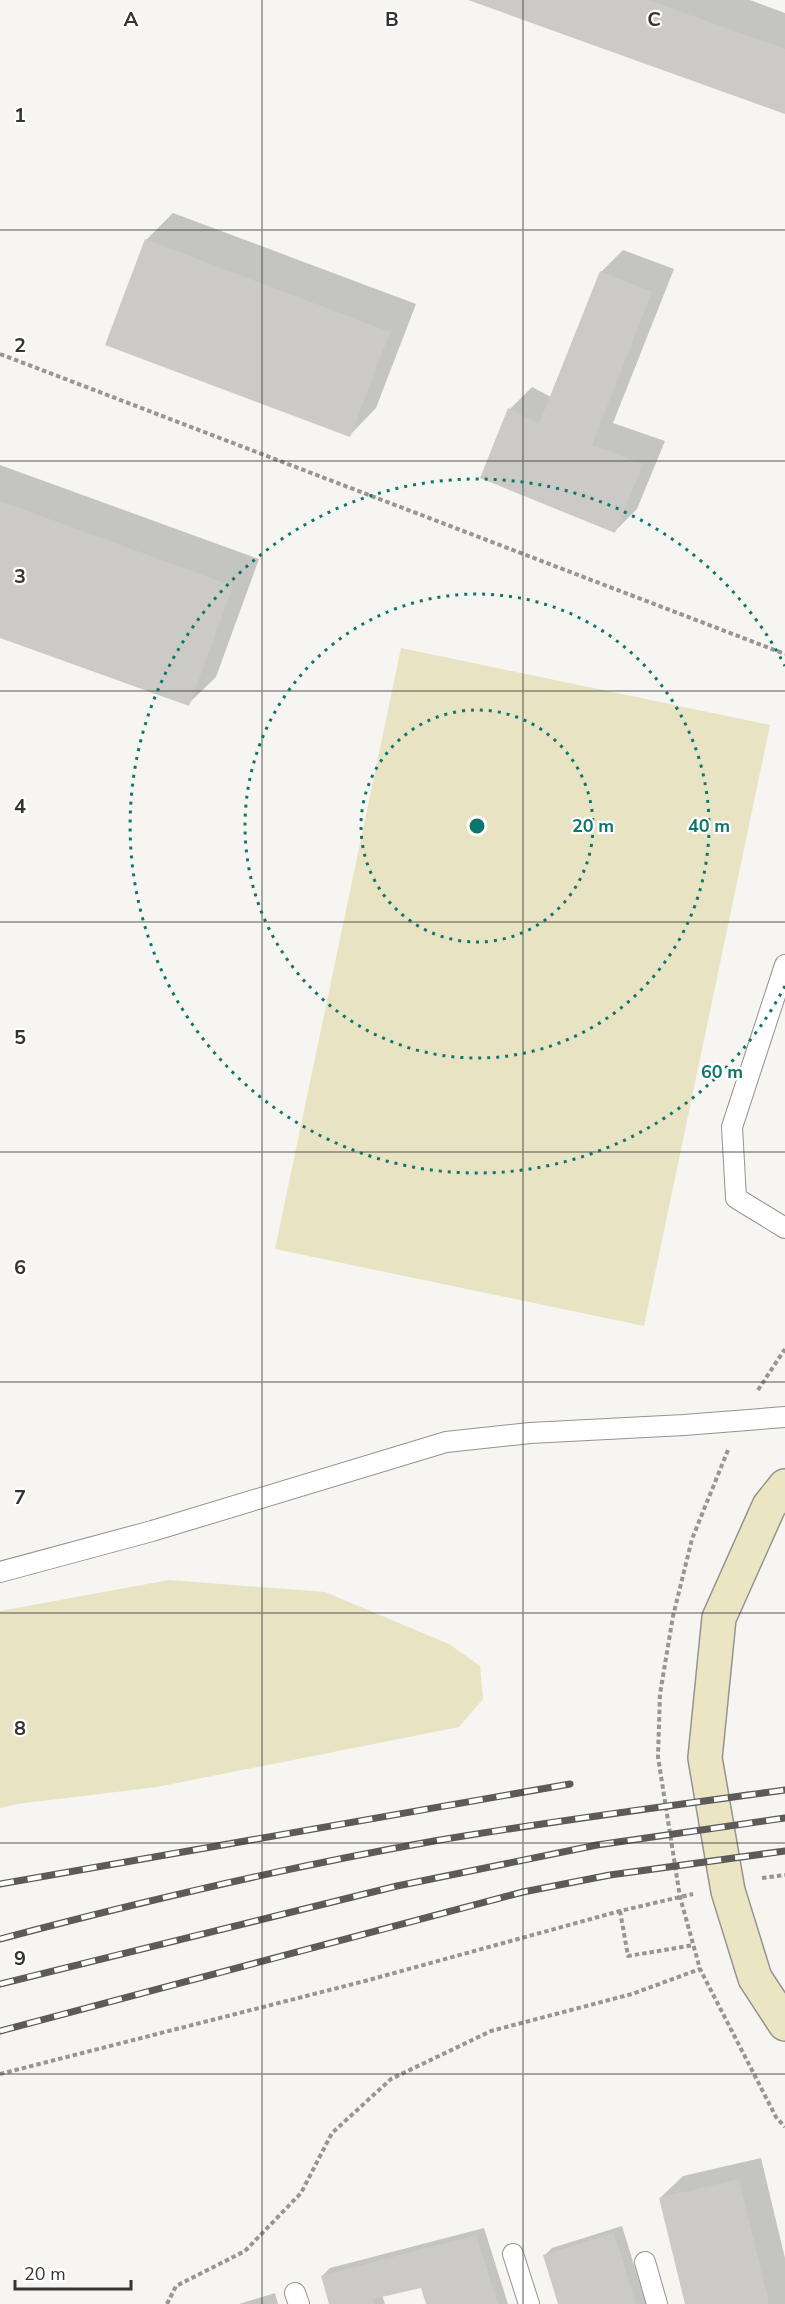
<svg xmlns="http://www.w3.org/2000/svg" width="785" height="2304" font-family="'Nunito Sans',sans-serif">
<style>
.green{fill:#e8e3c3}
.shadow{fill:#0003}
.building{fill:#cbcac7}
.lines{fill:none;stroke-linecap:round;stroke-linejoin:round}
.service-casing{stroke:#93938f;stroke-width:22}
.secondary-casing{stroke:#93938f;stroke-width:36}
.path{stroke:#979693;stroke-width:4;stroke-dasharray:4.5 3;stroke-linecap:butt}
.service{stroke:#fff;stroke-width:20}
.secondary{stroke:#ebe5c3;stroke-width:33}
.rail-casing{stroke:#5c5b59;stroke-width:7}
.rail{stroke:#fff;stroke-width:4.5;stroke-dasharray:14;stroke-linecap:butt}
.grid{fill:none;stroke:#353433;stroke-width:1.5;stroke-opacity:0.55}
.ring{fill:none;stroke:#0f766e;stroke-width:3;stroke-dasharray:3 6}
.grid-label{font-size:20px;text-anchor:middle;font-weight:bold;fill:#353433;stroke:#fff;stroke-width:4.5;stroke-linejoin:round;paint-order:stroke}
.centre{fill:#0f766e;stroke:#fff;stroke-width:3}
.ring-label{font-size:18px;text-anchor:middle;font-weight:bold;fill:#0f766e;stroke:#fff;stroke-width:4.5;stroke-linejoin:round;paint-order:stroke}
</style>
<rect width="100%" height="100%" fill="#f6f5f1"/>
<!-- green -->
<g class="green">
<path d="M401,648l369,77 -126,601 -369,-77z"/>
<path d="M169,1580l156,12 124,52 31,22 3,33 -24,28 -302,60 -140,17 -17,4v-197z"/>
</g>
<!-- shadow -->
<g class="shadow">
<path d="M471,0h279l35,13v99z"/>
<path d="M173,213l243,91 -40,104 -27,28 -203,-196z"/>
<path d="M623,250l51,19 -61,154 52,18 -28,68 -22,22 -105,-122 22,-22 19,10 50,-125z"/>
<path d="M0,465l259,94 -43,118 -28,27 -188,-68z"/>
<path d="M761,2158l24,100v46h-98l-27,-106 23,-22z"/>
<path d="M622,2226l24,78h-87l-15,-48 8,-8z"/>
<path d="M484,2228l24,76h-80l-6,-18 -40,9 3,9h-55l-8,-28 8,-8z"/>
<path d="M275,2293l3,11h-39z"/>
</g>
<!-- building -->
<g class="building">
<path d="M468,0h180l137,49v65z"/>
<path d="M145,239l245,93 -40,105 -245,-92z"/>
<path d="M600,271l52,21 -60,153 51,19 -28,69 -135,-55 28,-70 31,16z"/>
<path d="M0,501l233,85 -44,120 -189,-68z"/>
<path d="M739,2179l30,125h-84l-26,-106z"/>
<path d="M614,2233l22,71h-78l-15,-49z"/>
<path d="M476,2235l22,69h-72l-5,-16 -48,11 2,5h-46l-8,-28z"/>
</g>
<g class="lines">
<defs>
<g id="service">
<path d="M785,965l-53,162 4,71 49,30"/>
<path d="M0,1572l152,-41 294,-89 84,-9 154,-8 101,-8"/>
<path d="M513,2254l16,50"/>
<path d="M645,2262l12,42"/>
<path d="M295,2293l4,11"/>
</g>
<path id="secondary" d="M785,1486l-16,20 -50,112 -14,140 23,133 27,87 30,46"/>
</defs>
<!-- service casing -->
<use href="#service" class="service-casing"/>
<!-- secondary casing -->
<use href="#secondary" class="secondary-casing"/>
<!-- path -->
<g class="path">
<path d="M0,354l785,300"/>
<path d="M758,1390l27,-41"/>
<path d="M728,1450l-36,89 -19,77 -13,78 -2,63 22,140 20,72 76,148 9,10"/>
<path d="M762,1878l23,-3"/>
<path d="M620,1911l8,45 66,-11"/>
<path d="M0,2074l365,-93 255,-70 73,-17"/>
<path d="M167,2304l9,-18 69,-35 56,-58 31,-60 59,-54 100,-48 141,-37 68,-25"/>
</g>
<!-- service -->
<use href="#service" class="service"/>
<!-- secondary -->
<use href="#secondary" class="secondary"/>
<defs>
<g id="rail">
<path d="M0,1884l570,-100"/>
<path d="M0,1939c143,-38 288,-72 434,-98 117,-20 234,-35 351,-51"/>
<path d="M0,1984l397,-98 200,-41 188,-27"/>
<path d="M0,2031l523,-139 87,-17 175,-24"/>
</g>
</defs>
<!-- rail casing -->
<use href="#rail" class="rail-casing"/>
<!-- rail -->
<use href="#rail" class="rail"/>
</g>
<!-- grid -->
<path class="grid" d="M262,0v2304M523,0v2304M0,230h785M0,461h785M0,691h785M0,922h785M0,1152h785M0,1382h785M0,1613h785M0,1843h785M0,2074h785"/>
<!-- distance rings -->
<g class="ring">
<circle cx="477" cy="826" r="116"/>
<circle cx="477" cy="826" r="232"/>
<path d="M785 986A347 347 0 1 1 785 666"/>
</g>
<g class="grid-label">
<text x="131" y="26">A</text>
<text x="392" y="26">B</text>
<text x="654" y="26">C</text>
<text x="20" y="122">1</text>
<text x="20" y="352">2</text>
<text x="20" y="583">3</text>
<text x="20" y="813">4</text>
<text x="20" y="1044">5</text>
<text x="20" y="1274">6</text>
<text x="20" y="1504">7</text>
<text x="20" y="1735">8</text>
<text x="20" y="1965">9</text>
</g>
<circle cx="477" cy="826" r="9" class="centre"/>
<g class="ring-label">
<text x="593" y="832">20 m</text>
<text x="709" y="832">40 m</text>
<text x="722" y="1078">60 m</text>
</g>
<!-- scale -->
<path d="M15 2280v9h116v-9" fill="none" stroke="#353433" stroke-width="3"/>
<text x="24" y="2280" font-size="18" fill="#353433" stroke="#ffffff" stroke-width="4.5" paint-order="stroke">20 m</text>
</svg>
